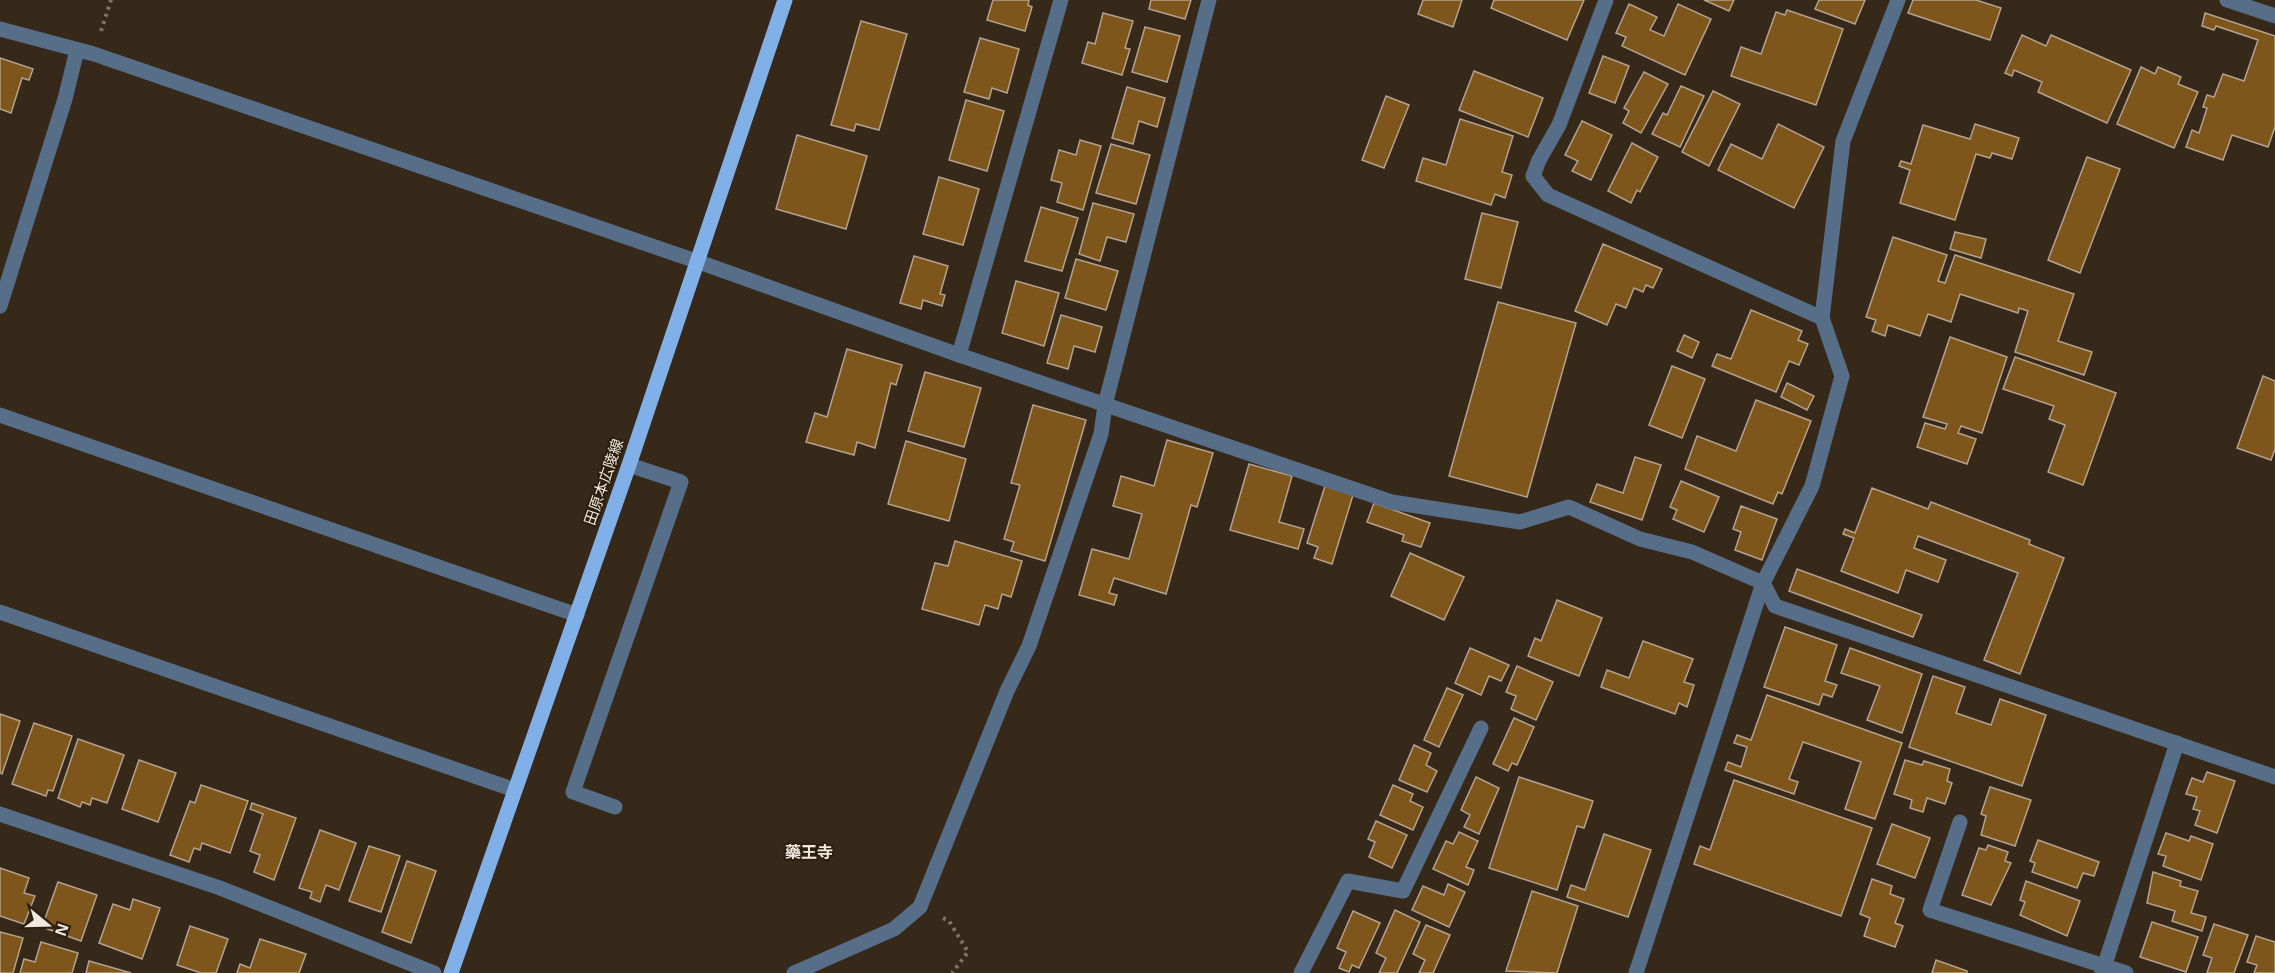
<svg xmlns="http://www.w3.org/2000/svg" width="2275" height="973" font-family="Arial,'Noto Sans JP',sans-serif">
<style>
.building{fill:#7e551b;stroke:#b3a28f;stroke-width:1.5}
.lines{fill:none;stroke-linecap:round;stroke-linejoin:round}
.path{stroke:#807467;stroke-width:4;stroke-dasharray:3 4.5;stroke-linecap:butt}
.minor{stroke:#576e89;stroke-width:15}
.major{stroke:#80b0e7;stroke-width:15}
.labels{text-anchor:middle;stroke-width:4.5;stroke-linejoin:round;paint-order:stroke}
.street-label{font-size:15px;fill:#f1e8de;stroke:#2c2010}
.neighbourhood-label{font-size:16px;font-weight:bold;fill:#f1e8de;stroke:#2c2010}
</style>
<rect width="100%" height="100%" fill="#372919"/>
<!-- building -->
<g class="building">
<path d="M993,0h36l-1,5 4,2 -7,24 -38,-11z"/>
<path d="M1151,0h40l-6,19 -36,-10z"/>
<path d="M1423,0h39l-9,27 -35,-13z"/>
<path d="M1494,0h90l-17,40 -76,-32z"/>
<path d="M1704,0h30l-5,11z"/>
<path d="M1819,0h46l-10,24 -40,-15z"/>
<path d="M1913,0h63l25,8 -11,32 -82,-27z"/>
<path d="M1629,4l28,13 -7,13 14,6 14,-32 33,15 -26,56 -63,-29 4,-9 -10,-4z"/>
<path d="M1787,10l56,19 -27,76 -85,-29 10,-29 20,7 15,-42 9,3z"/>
<path d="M1103,13l30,8 -8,27 5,1 -8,26 -40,-12 6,-21 7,2z"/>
<path d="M2205,13l70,23v91l-7,20 -36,-12 -9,25 -37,-13 6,-17 7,3 8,-25 -4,-1 4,-12 7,2 9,-23 21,7 14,-41 -42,-14 -2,4 -12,-4z"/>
<path d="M861,21l46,13 -28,96 -23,-6 -2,7 -23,-6z"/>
<path d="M1145,27l35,9 -13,46 -35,-10z"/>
<path d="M2022,35l24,11 5,-11 80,35 -24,53 -69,-31 4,-10 -28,-12 -2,6 -7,-3z"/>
<path d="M980,38l39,11 -12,44 -15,-5 -3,11 -25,-7z"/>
<path d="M1603,56l26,10 -14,37 -26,-10z"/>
<path d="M0,58l33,11 -4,11 -7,-2 -11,35 -11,-4z"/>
<path d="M2141,67l14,7 3,-7 23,10 -3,7 20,8 -24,56 -57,-24z"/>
<path d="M1474,71l69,27 -15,39 -69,-27z"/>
<path d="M1644,72l24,12 -27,49 -18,-10 6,-12 -5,-3z"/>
<path d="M1681,86l23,10 -24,51 -28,-13 11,-21 4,2z"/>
<path d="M1127,87l38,11 -8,29 -18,-6 -6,23 -21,-6z"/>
<path d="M1713,91l27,13 -31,62 -27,-14z"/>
<path d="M1386,96l23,9 -25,63 -22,-8z"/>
<path d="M966,100l38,11 -17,60 -38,-11z"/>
<path d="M1460,119l53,17 -11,36 10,3 -7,23 -10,-4 -4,11 -75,-24 7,-23 23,7z"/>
<path d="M1582,121l30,14 -21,45 -19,-9 6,-10 -13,-6z"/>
<path d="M1778,124l46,23 -30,61 -76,-38 13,-26 31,15z"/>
<path d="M1975,124l44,14 -7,21 -20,-6 -2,5 -14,-4 -21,66 -55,-17 10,-33 -11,-4 2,-5 10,3 12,-39 47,14z"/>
<path d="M797,135l70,21 -21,73 -70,-20z"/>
<path d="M1080,140l21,6 -18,64 -26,-8 5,-19 -11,-3 8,-30 17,5z"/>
<path d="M1632,143l26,14 -18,35 -3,-2 -6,13 -23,-12z"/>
<path d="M1111,144l39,11 -14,49 -40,-11z"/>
<path d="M2087,157l33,12 -40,104 -32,-13z"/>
<path d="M939,177l40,12 -16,56 -40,-11z"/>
<path d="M1093,203l41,11 -8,28 -19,-5 -7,24 -21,-7z"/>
<path d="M1041,207l37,11 -16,53 -37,-10z"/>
<path d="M1482,213l36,9 -17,66 -36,-9z"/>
<path d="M1955,232l31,7 -5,19 -31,-9z"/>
<path d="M1893,237l54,18 -9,26 7,2 10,-28 119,39 -16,47 34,11 -8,23 -69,-23 13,-41 -9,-3 -1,5 -58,-19 -9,28 -23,-8 -8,22 -32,-11 -3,11 -13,-5 4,-11 -10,-3z"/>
<path d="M1603,244l59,25 -9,19 -7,-3 -3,7 -9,-4 -8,20 -10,-4 -9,21 -32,-14z"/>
<path d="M914,256l34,10 -8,28 5,1 -3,11 -19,-6 -2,9 -21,-6z"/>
<path d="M1076,259l42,12 -12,39 -41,-12z"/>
<path d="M1016,281l43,12 -15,53 -42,-13z"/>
<path d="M1498,302l78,21 -49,174 -78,-21z"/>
<path d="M1751,310l51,21 -4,9 10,4 -9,21 -10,-4 -13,31 -64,-26 5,-12 14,5z"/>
<path d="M1061,315l41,12 -7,25 -21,-6 -6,23 -21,-6z"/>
<path d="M1684,335l15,7 -7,16 -15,-7z"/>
<path d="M1950,337l57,20 -25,76 -21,-7 -3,7 18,6 -9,25 -50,-17 8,-24 20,6 2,-5 -24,-7z"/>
<path d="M847,349l55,16 -6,20 -5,-2 -16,65 -18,-6 -3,13 -48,-13 9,-29 12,4z"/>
<path d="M2015,357l101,36 -33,92 -35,-13 17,-47 -16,-6 5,-13 -51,-17z"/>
<path d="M1672,366l33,13 -23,59 -33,-13z"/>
<path d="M925,372l56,16 -17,59 -56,-16z"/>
<path d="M2263,376l12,5v68l-4,11 -34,-12z"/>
<path d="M1787,383l27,13 -7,14 -26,-13z"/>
<path d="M1756,400l55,21 -29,73 -4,-2 -5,12 -88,-35 12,-33 39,15z"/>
<path d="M1033,405l53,15 -41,141 -34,-10 3,-9 -10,-3 16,-54 -9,-2z"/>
<path d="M1167,440l46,13 -16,54 -6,-2 -25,89 -52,-16 -5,15 8,2 -3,10 -35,-10 13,-46 37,10 13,-45 -29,-8 8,-30 33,10z"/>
<path d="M906,441l60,18 -17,62 -61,-17z"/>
<path d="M1635,457l26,8 -19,55 -52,-18 7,-18 26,9z"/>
<path d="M1249,464l43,12 -13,46 25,7 -6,20 -68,-19z"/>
<path d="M1681,481l38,16 -15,35 -31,-13 4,-9 -7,-3z"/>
<path d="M1325,486l28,9 -21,69 -18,-6 4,-11 -11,-4z"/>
<path d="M1872,488l56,21 3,-7 99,38 -1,4 35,14 -44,116 -36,-14 34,-87 -100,-37 -4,12 32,12 -8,22 -32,-12 -8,23 -57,-22 13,-33 -11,-4 2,-5 10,4z"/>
<path d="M1374,503l56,20 -9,24 -19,-6 2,-6 -37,-13z"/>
<path d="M1741,506l36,13 -15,41 -27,-10 6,-18 -8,-3z"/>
<path d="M955,541l67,20 -11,36 -9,-3 -4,15 -13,-4 -6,20 -57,-16 13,-46 13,3z"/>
<path d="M1410,553l54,24 -20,43 -53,-24z"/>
<path d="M1797,569l125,46 -9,22 -124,-46z"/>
<path d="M1557,600l45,18 -23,58 -51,-20 7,-18 6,3z"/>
<path d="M1785,627l52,18 -12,36 12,4 -5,12 -9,-3 -4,11 -55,-18z"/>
<path d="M1643,641l50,18 -9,23 10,3 -7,22 -8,-4 -4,11 -74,-27 6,-17 22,8z"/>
<path d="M1470,648l39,17 -8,16 -12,-5 -8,19 -26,-12z"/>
<path d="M1850,648l72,26 -20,59 -35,-13 13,-34 -39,-13z"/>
<path d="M1517,666l36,16 -17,38 -25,-11 5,-13 -10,-4z"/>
<path d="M1933,676l32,11 -9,26 35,12 9,-26 46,16 -24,71 -113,-39z"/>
<path d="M1447,688l16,7 -24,52 -15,-7z"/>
<path d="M1767,695l135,48 -27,76 -30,-10 16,-47 -58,-20 -14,37 9,3 -4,12 -69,-24 3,-8 13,5 6,-20 -13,-4 3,-8 14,5z"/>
<path d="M0,714l20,7 -18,53 -2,-1z"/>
<path d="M1514,718l20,9 -17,38 -5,-2 -4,8 -15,-7z"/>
<path d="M34,723l38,13 -19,55 -5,-1 -2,6 -34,-12z"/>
<path d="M78,739l46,16 -17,48 -15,-5 -2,7 -8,-3 -2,5 -22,-9z"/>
<path d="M1414,745l17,8 -5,12 11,6 -10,21 -28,-12z"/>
<path d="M139,760l37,13 -18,49 -36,-13z"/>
<path d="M1905,760l17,5 2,-4 26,8 -3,12 5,2 -7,21 -18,-6 -4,14 -13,-4 2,-8 -18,-6z"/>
<path d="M2207,772l28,9 -18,52 -22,-8 5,-14 -7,-2 4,-12 -11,-3 6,-16 11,4z"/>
<path d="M1476,777l23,11 -20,46 -15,-7 6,-12 -9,-5z"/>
<path d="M1519,777l74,24 -9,27 -7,-2 -20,64 -68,-22z"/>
<path d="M1734,780l138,48 -31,88 -147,-52 6,-18 10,4z"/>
<path d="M201,785l47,16 -18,52 -28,-10 -2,7 -6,-2 -5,14 -19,-7 20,-54 5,2z"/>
<path d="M1393,785l20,9 -3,7 13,6 -10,23 -33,-15z"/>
<path d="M1990,787l41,13 -16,46 -34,-11 5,-19 -5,-2z"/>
<path d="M252,803l44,15 -22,62 -20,-8 6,-17 -10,-4 13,-37 -13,-5z"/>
<path d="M1376,821l31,14 -15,33 -23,-11 6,-15 -7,-3z"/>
<path d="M1892,824l38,14 -15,40 -38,-14z"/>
<path d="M320,830l36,13 -17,47 -13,-5 -6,17 -10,-4 2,-6 -13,-4z"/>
<path d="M1459,832l19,9 -12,26 8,3 -6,15 -35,-16 13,-28 7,3z"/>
<path d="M2166,833l23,8 2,-5 22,8 -12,36 -38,-14 3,-10 -8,-2z"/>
<path d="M1604,834l47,16 -23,67 -61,-20 4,-12 14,5z"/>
<path d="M2038,840l61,22 -5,14 -11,-3 -6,15 -45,-16 3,-9 -5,-2z"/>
<path d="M1988,845l20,7 -3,9 6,2 -20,42 -29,-10 17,-47 7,2z"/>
<path d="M369,846l31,10 -19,56 -32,-11z"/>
<path d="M407,861l29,10 -25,72 -29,-11z"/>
<path d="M0,868l29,10 -5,15 11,3 -11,28 -24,-8z"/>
<path d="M2153,872l28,9 -1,5 18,5 -7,22 15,4 -4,14 -30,-10 3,-10 -28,-8z"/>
<path d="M1872,879l20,7 -2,8 14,5 -9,24 8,3 -8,21 -31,-11 6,-18 -10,-4z"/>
<path d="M2026,881l54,20 -13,35 -47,-21 5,-13 -5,-2z"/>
<path d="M58,882l39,13 -16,46 -39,-14z"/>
<path d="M1448,884l17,8 -16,35 -37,-17 11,-24 21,9z"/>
<path d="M1532,891l46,15 -21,67 -51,-2z"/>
<path d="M133,899l27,9 -18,51 -43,-16 14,-39 17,6z"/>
<path d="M1395,910l25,12 -23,51h-18l7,-15 -10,-5z"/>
<path d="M1353,911l27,12 -21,45 -7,-3 -3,7 -10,-4 7,-16 -9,-4z"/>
<path d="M2152,922l46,15 -12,35 -46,-15z"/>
<path d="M2214,924l34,11 -14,38h-27l5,-15 -9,-3z"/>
<path d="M1426,925l24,10 -17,38h-14l6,-13 -12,-6z"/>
<path d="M190,926l38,13 -12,34h-15l-24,-8z"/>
<path d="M0,932l23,6 -10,35h-13z"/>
<path d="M2256,936l19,6v31h-21l3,-8 -10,-3z"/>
<path d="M260,939l46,15 -7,19h-62l3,-9 10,4z"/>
<path d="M41,942l37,11 -6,20h-52l4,-14 11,3z"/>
<path d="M1936,960l31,11v2h-35z"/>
<path d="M89,961l42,12h-45z"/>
</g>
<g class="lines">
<!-- path -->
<g class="path">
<path d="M101,31l10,-31"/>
<path d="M943,918l6,3 19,31 -16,21"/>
</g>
<!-- minor -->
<g class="minor">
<path d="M1606,0l-47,125 -20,35 -6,16 15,19 274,123"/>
<path d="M2227,0l48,16"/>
<path d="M0,29l94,25 602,207 263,94 433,147 128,20 49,-15 71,32 52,13 71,31 12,23 500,171"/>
<path d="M0,306l65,-207 12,-49"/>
<path d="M959,355l102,-355"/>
<path d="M0,415l577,200"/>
<path d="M0,612l515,178"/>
<path d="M615,807l-42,-15 108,-310 -52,-17"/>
<path d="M0,814l220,74 214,85"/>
<path d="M1960,822l-30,88 196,63"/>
<path d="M794,973l100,-44 26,-22 87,-216 22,-45 72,-212 4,-29 104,-405"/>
<path d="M1301,973l47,-92 55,10 78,-163"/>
<path d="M1636,973l127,-390 49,-97 30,-110 -20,-58 21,-177 55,-141"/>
<path d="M2102,973l75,-230"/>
</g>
<!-- major -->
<path class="major" d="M451,973l178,-508 156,-465"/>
</g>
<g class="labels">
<!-- street labels -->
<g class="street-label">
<text transform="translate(604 482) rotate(-71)" y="5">田原本広陵線</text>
</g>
<!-- neighbourhood labels -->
<g class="neighbourhood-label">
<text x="809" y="858">藥王寺</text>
</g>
</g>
<!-- north arrow -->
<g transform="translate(48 925) rotate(109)" stroke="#2c2010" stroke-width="4.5" paint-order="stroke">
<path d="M0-4.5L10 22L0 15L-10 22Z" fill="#f1e8de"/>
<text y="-9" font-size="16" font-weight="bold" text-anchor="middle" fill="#f1e8de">N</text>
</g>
</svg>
